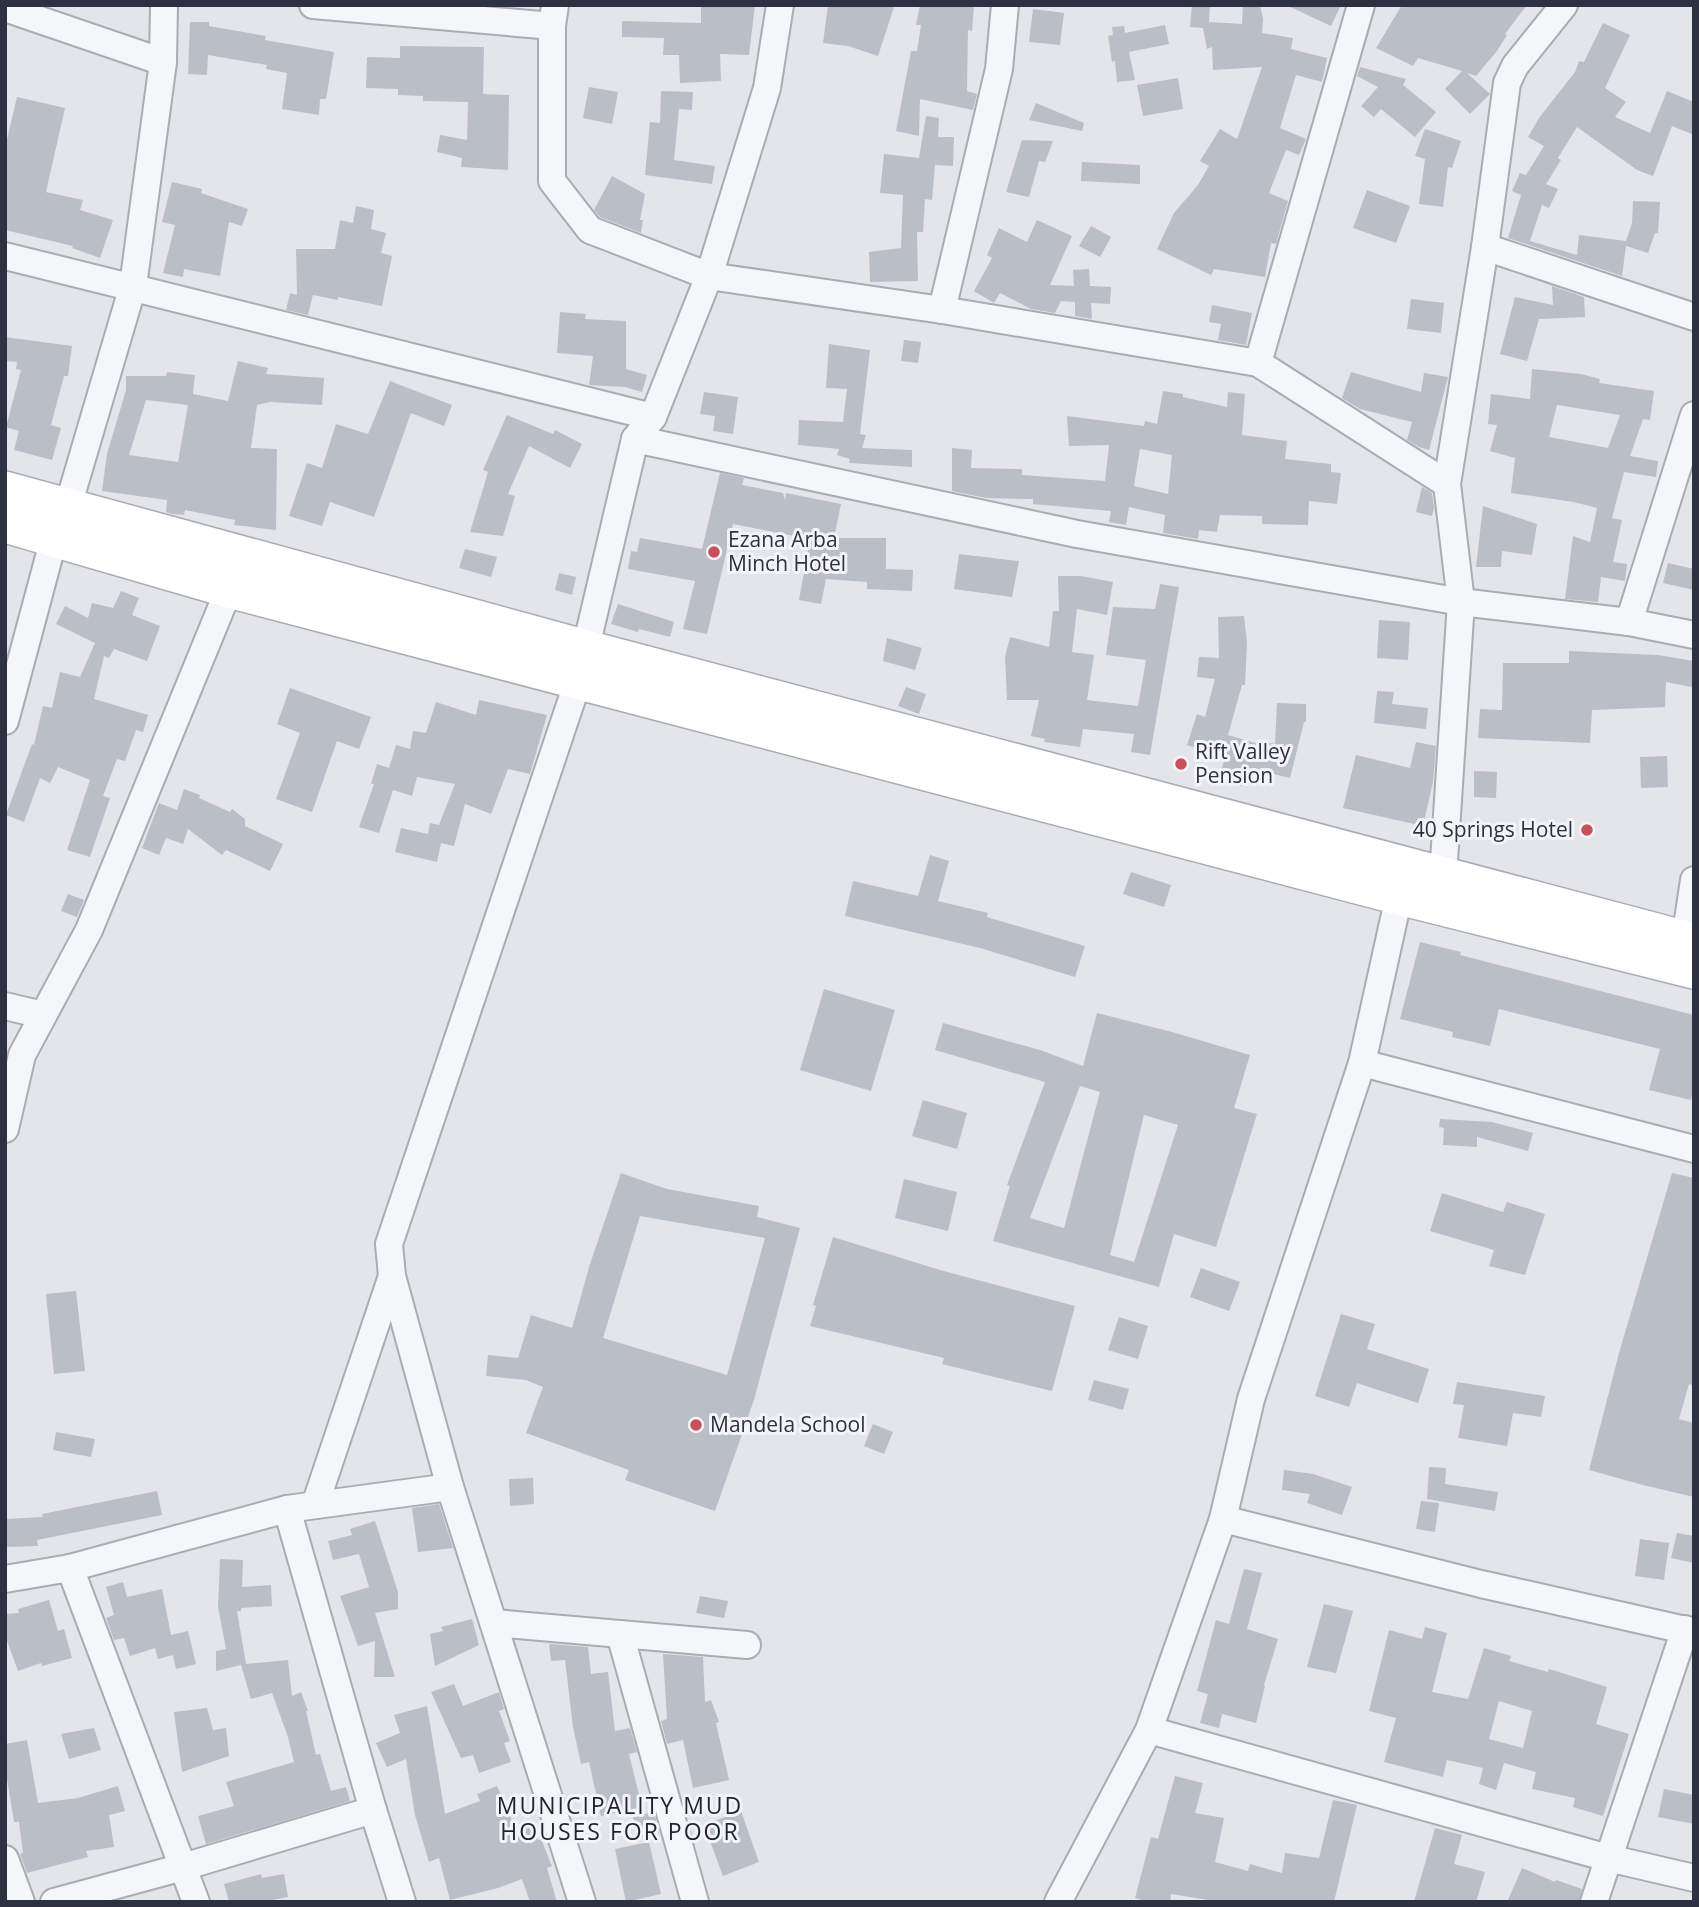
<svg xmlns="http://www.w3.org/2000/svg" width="1699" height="1907" font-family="'Open Sans',sans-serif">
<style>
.building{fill:#babec7;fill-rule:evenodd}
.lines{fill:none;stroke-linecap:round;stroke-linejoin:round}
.street-casing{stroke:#a8acb4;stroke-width:30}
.secondary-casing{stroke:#a8acb4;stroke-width:40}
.street{stroke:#f5f6f9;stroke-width:26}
.secondary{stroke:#fff;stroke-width:37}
.poi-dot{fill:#c7505b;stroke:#f2f4f8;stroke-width:2.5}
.labels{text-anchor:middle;stroke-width:6;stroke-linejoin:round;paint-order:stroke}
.poi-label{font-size:21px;fill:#2c3241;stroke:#f2f4f8;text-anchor:start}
.neighbourhood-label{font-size:23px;letter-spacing:2px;fill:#1e2332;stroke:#f2f4f8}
</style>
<rect width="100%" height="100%" fill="#e3e5ea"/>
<!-- building -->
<g class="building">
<path d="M701,5h54l-6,50 -29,-1 1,27 -41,2 -1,-28h-16l1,-17 -42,-1v-16l79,2z"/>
<path d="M828,5l66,2 -16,49 -30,-10 -25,-3z"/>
<path d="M920,5h54l-2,26 -4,-1 -1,61 10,3 -4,16 -53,-11 -1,37 -23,-5 15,-80h6l4,-26h-5z"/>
<path d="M1192,5h18l-1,17 33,2 1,-19h17l3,14 -1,14 31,5 -2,11 36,9 -5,24 -26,-7 -16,53 26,11 -7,16 -13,-5 -17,43 19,8 -12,43 -5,-1 -6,34 -51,-8 -3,6 -54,-26 17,-36 24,-28 11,-19 -9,-5 20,-32 17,10 25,-72 -49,3 -1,-23 -5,2 -4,-21 -13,-1z"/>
<path d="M1286,5h55l-10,21z"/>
<path d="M1402,5h125l-22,29 2,1 -10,16 -21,25 -9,-3 23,21 -20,20 -25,-25 17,-18 -44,-13 -5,8 -37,-18z"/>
<path d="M1033,9l31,4 -4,32 -31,-3z"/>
<path d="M190,22h19v4l57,10 -1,4 69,12 -8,47h-6l-1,16 -37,-6 5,-36 -21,-4 1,-4 -59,-10 -1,20 -19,-1z"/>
<path d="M1603,23l27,12 -25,53 21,14 -11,15 35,16 17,-42 27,11v33l-22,-9 -19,50 -16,-6 -60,-43 -19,31 3,2 -15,24 12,5 -9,19 -7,-3 -12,36 47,14 2,-20 47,6 6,-18 1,-22 27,1 -2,31h-3l-7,20 -22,-7 -4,30 -114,-38 13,-43 -9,-4 8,-18 6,2 18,-29 -16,-9 11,-19 36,-46 4,-11 5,1z"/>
<path d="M1165,25l4,19 -40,8 6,28 -18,2 -2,-21 -3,1 -4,-26 5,-1 -1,-8 12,-1 1,7z"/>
<path d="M400,46l84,1 -1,47 26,1 -1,75 -47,-3 1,-9 -25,-6 3,-17 27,5 1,-38 -45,-1v-5l-25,-1v-6l-32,-1 1,-31 33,1z"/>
<path d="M1360,67l46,12 -3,6 33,27 -21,25 -34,-28 -7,8 -13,-11 17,-19 -21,-11z"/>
<path d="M1178,78l5,31 -40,7 -6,-31z"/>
<path d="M589,87l29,5 -6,32 -29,-6z"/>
<path d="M661,91l32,1 -1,18 -13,-1 -5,51 41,6 -3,18 -67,-9 5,-53 10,1z"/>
<path d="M17,97l48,11 -19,84 37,8 -3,10 33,10 -13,38 -28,-10 1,-2 -68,-16v-82z"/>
<path d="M1036,103l48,20 -2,8 -53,-11z"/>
<path d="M926,116l13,2 -1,19h16l-1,29 -18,-1 -3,35 -7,-1 -2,33h-6l1,49 -48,1 -1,-30 32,-4 2,-53 -23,-2 4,-39 35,4z"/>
<path d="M1425,129l36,12 -9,27 -4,-1 -5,40 -24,-3 6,-45 -10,-3z"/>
<path d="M1022,140l31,1 -8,21 -6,-1 -10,36 -23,-5z"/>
<path d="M1082,162l58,3v19l-59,-3z"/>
<path d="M612,176l33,18 -5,26h3l-2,13 -41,-16 -6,-7z"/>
<path d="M172,182l30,7 -1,4 47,16 -6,17 -13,-4 -9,54 -36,-7 -1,8 -20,-4 12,-48 -13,-3z"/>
<path d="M1367,190l43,16 -14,37 -43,-15z"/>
<path d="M356,206l18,4 -3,19 15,4 -5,20 11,3 -10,50 -44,-9v3l-25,-5 -5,20 -22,-5 4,-17 7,2 -1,-46h39l5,-29 13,3z"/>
<path d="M1037,220l35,16 -22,49 24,1 -1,-16 16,-1 1,17 21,1 -1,17 -19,-1 1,16 -17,-3v-14l-14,-1 -6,12 -24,-4 -31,-16 -6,10 -20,-12 18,-33 -5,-3 12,-27 28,14z"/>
<path d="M1091,226l20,11 -11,20 -21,-11z"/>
<path d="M1552,286l32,11 1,20 -46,2 -12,42 -27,-7 15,-57 38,8z"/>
<path d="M1411,299l33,4 -3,30 -34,-4z"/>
<path d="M1212,305l40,8 -6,32 -28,-5 3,-16 -12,-2z"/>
<path d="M560,312l26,2 -1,5 41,2v48l21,6 -5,17 -17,-5 -36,-2 4,-29 -36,-3z"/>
<path d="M5,337l67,9 -4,30h-4l-13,49 10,3 -9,32 -38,-10 5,-19 -13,-4 15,-57 -5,-1 1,-7 -12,-1z"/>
<path d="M904,340l17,2 -3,21 -17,-2z"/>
<path d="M829,344l41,6 -10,84 6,1 -4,13 50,2v17l-63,-4 1,-4 -13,-4 2,-6 -41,-4 1,-25 44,2 4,-33 -21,-1z"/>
<path d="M238,361l30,7 -2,6 58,4 -2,27 -52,-3 -13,3 -6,43 26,1 -1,81 -42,-5 1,-5 -50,-10 -1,5 -12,-1 -6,-2 1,-12 -65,-9 5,-37 19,-64v-14h40l1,-4 28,3 -2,19 35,7zM146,400l42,5 -10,57 -49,-7z"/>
<path d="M1532,369l49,5 19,5 -1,4 55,8 -4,29 -7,-1 -13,37 28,5 -2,16 -32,-5 -12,46 10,2 -9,42 14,2 -2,17 -24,-4 -3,25 -33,-3 8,-63 17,6 7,-34 -23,-6 -63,-9 4,-35 -25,-7 7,-26 -9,-1 3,-30 39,5zM1557,405l63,10 -12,33 -59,-11z"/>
<path d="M1351,372l70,20 3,-19 24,4 -19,73 -10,-3 -12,-7 5,-18 -52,-13 -18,-11z"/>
<path d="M390,381l62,24 -8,21 -33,-13 -37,104 -44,-15 -8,24 -33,-10 18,-53 15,5 14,-44 32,10z"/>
<path d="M1163,391l20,3v3l44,10 1,-15 17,2 -3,41 45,6 -2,18 46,5v8l10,1 -4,31 -28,-3 -1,24 -46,-1v-8l-42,-1 -3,17 -18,-2 -1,9 -35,-6 2,-18 -36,-8 -3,18 -17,-3 2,-11 -78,-7v-5l-47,-1 -34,-7v-43l20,2 -1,18 51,1v6l83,6 4,-36 -40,1 -2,-30 77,10 1,-5 12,3zM1140,449l32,6 -4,39 -34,-8z"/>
<path d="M704,392l34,5 -5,37 -20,-3 2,-15 -15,-2z"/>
<path d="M507,415l46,19 2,-4 27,14 -12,24 -41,-22 -21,48 7,2 -12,40 -33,-4 18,-60 -5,-2z"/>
<path d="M720,473l24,5 -2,7 41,8 2,7 1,-7 55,11 -7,34h52v31l27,1 -1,21 -45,-2v-7l-41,-3 -5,25 -22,-4 11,-61 -77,-15 -26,110 -24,-5 12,-48 -67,-12 3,-18 6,1 3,-14 62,11z"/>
<path d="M1422,487l10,6 2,15 -2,8 -16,-4z"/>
<path d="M1483,506l54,18 -5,31 -30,-4 -1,16h-25z"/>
<path d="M465,549l32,8 -6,20 -32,-9z"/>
<path d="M959,554l60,7 -7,36 -58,-8z"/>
<path d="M1668,563l26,6v21l-31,-7z"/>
<path d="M559,573l17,4 -4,18 -17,-5z"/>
<path d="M1058,576h23l32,6 -6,33 -30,-6 -5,43 22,3 -7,45 51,6 8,-46 -40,-5 7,-48 42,2 5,-25 19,3 -29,168 -19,-3 3,-18 -51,-5 -3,18 -36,-5 1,-3 -14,-3 8,-36h-32l-2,-43 5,-20 39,10 4,-36h6z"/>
<path d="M121,591l18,7 -7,17 28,11 -13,35 -33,-12 -5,9 -5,-2 -10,43 54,16 -5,17 -7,-2 -11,31 -8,-2 -14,37 7,2 -20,59 -23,-7 23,-70 -32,-13 -8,16 -10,-5 -16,44 -18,-7 26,-71 2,1 9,-39 9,2 8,-36 20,5 15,-34 -39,-19 9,-18 23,12 4,-15 21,5z"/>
<path d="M618,604l56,18 -4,15 -31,-8 -1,3 -27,-8z"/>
<path d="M1244,616l3,27 -2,42h-3l-14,50 34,10 2,-4 11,3 2,-41 29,1v18h-2l-14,56 -42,-10 -6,18 -23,-7 6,-22 -38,-12 10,-31 8,3 10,-38 -18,-2 2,-20 20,1 -1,-41z"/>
<path d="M1379,620l31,2 -2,38 -31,-2z"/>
<path d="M887,638l35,10 -7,22 -32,-9z"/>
<path d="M1569,651l89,4 36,6 -2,26 -26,-5 -1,25 -73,3 -2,33 -112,-5 2,-29 22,1 1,-47h66z"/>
<path d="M906,687l20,7 -7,20 -21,-8z"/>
<path d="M290,688l81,29 -12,32 -22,-8 -25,71 -36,-13 24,-66 -23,-9z"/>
<path d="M1377,691l17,1 -2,12 36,4 -2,21 -52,-6z"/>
<path d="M479,700l68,15 -17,59 -22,-5 -17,45 -26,-10 -11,42 -13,-3 -4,19 -42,-10 6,-24 27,6 2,-11 9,2 16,-41 -38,-7 -5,19 -19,-6 -14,43 -20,-6 15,-43h-3l6,-20 12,4 7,-23 14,4 3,-18 13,2 10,-31 40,13z"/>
<path d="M1416,742l20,4 -3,36 -10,44 -80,-18 13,-53 54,13z"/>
<path d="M1667,756l1,31 -27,1 -1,-31z"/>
<path d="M1474,771l23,1 -1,26 -22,-1z"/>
<path d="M184,789l16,6 -1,3 31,14 2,-3 13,10v7l38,18 -13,27 -44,-21 -4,5 -34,-26 -5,15 -17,-6 -7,17 -17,-7 17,-45 18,7z"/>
<path d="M930,855l19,6 -11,40 50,12 -1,4 98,29 -10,31 -95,-29 -135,-32 8,-35 65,15z"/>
<path d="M1131,872l40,13 -7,22 -41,-13z"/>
<path d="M68,894l16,6 -7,17 -16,-6z"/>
<path d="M1420,942l41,10 -1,3 234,60v73l-3,12 -42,-10 11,-41 -161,-40 -9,37 -38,-9 1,-5 -53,-13z"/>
<path d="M824,989l71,21 -24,81 -71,-21z"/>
<path d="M1097,1013l75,19 78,23 -16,53 23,6 -41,133 -42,-13 -15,53 -166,-46 17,-55 -3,-1 38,-103 -110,-32 8,-27 97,27 43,16zM1080,1086l20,6 -36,136 -34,-10zM1144,1115l34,10 -44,137 -24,-7z"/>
<path d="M923,1100l44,13 -10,36 -45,-13z"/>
<path d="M1440,1119l52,3 41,11 -5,18 -51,-14v10l-34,-2 1,-17 -5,-1z"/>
<path d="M621,1173l46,16 92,17 -2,11 43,11 -46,172 -39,111 -90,-31 4,-10 -103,-37 17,-46 -17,-7 -40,-4 2,-21 30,3 13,-43 41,13 18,-64zM640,1216l125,22 -38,137 -124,-37z"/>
<path d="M1672,1173l22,5v208l-5,-2 -10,35 15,4v74l-51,-12 -54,-15 30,-117z"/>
<path d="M904,1179l53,13 -9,39 -53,-13z"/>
<path d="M1442,1193l61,19 4,-10 38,12 -20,61 -36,-9 5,-16 -64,-19z"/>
<path d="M833,1237l107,33 135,36 -23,85 -110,-27 2,-6 -134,-32 6,-20 -3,-1z"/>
<path d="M1201,1268l39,14 -11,29 -39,-14z"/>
<path d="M76,1291l9,80 -31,3 -8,-80z"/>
<path d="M1341,1314l34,10 -8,25 62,20 -11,34 -61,-20 -8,24 -34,-11z"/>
<path d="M1119,1317l29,9 -10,33 -30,-9z"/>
<path d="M1094,1380l35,9 -6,21 -35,-10z"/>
<path d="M1457,1382l88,14 -4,21 -28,-4 -6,33 -49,-8 6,-33 -11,-1z"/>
<path d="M873,1424l20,8 -9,22 -20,-8z"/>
<path d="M56,1432l39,7 -4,18 -38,-7z"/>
<path d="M1429,1467l17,1 -1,16 53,8 -3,19 -68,-12z"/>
<path d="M1284,1470l29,4 39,13 -10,28 -35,-12 3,-9 -28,-4z"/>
<path d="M533,1478l1,26 -24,2 -1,-27z"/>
<path d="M157,1491l5,24 -125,25 1,6 -33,1v-28l38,-2 -1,-3z"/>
<path d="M1421,1501l18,2 -4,29 -19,-3z"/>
<path d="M439,1504l14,44 -35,4 -6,-44z"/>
<path d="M375,1521l23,71v17l-23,4 20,64h-21l1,-36 -17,5 -18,-50 29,-9 -10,-33 -26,6 -5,-19 24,-6 -2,-6z"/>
<path d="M1677,1533l17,3v27l-23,-5z"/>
<path d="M1640,1539l29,4 -5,37 -29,-4z"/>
<path d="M220,1559l23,1 -1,27 29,-2 1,21 -31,2v3h-4l9,53 42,-4 4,36 9,-4 7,19h-2l10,44 4,-1 11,37 15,-4 4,14 -144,43 -8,-28 36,-10 -8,-24 68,-20 -6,-25 -16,-44 -21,6 -10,-34 -25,6v-20l10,-2 -8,-42z"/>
<path d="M1244,1569l18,4 -15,56 31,10 -14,46 1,1 -9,37 -34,-9 -3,14 -19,-5 8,-29 -11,-3 19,-71 13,4z"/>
<path d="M123,1582l4,15 35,-8 9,46 17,-4 8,33 -20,5 -3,-14 -15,4 -3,-11 -25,8 -6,-18 -10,2 -8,-22 8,-3 -8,-28z"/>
<path d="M700,1596l28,5 -4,17 -28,-5z"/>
<path d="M49,1600l9,31 6,-2 8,29 -30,8 -1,-3 -23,8 -13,-36v-21l14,-1 -1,-4z"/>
<path d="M1324,1604l29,7 -17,62 -29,-6z"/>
<path d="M472,1619l7,26 -44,21 -5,-32 13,-3 -2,-4z"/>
<path d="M1425,1627l22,6 -15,59 36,7 16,-51 27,8 -2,5 39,11 1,-3 58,18 -11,37 33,10 -26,82 -30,-9 2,-9 -43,-9 4,-17 -32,-9 -8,27 -17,-6 4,-16 -36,-8 -4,17 -59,-15 12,-44 -27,-7 20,-81 33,9zM1499,1701l33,10 -9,37 -34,-9z"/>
<path d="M549,1644l39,3 3,27 17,-2 7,59 15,-3 7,24 -8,2 13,53 -41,9 -12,-54 -8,2 -8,-37 -8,-67 -14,1z"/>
<path d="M663,1654l40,3 2,45 6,-2 8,22 -3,1 13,57 -36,8 -10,-48 -16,4 -6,-23 6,-2z"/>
<path d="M454,1684l9,22 36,-14 5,17 -5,2 11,30 -6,2 7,19 -32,11 -6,-18 -12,3 -30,-66z"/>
<path d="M427,1706l18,108 35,-13 -3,-7 20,-8 19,44 16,-6 6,16 3,-1 11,27 -5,2 10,34h-27l-8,-23 -24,9 -48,12 -11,-42 -10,4 -14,-47 -9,-56 -19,8 -11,-24 24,-10 -6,-18z"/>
<path d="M207,1708l6,22 13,-2 3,28 -47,16 -8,-60z"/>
<path d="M94,1728l7,22 -32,9 -8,-25z"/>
<path d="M27,1740l11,63 40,-5 40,-12 7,25 -16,4 5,32 -28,4 2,6 -61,16 -7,-19 3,-1 -4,-31h-5l-9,-55v-23z"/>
<path d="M1175,1776l28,7 -8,30 29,5 -9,44 33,9 2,-7 32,9 3,-20 34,5 14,-58 24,5 -23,97h-127l1,-2 -37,-6 -1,8h-22l-13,-4 16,-61 7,2z"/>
<path d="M1664,1789l30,6v29l-36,-7z"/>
<path d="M741,1811l18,51 -36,14 -19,-51z"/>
<path d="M654,1812l5,21 -21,5 -5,-21z"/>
<path d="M1435,1828l27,7 -8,29 31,8 -9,30h-62z"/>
<path d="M649,1842l12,52 -35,8 -11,-53z"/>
<path d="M1522,1868l33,14 1,-2 26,9 -3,13h-72z"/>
<path d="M261,1874l1,4 22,-4 4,23 -25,5h-34l-5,-18z"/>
</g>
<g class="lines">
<defs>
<g id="street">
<path d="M313,5l239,21"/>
<path d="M555,5l-3,21v155l38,49 119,46 233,34 316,53 189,121"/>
<path d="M5,8l158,54"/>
<path d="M1485,247l209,70"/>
<path d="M5,256l648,161"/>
<path d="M942,310l57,-241 6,-64"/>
<path d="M1258,363l103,-358"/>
<path d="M635,439l442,95 384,68 168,20 65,13"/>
<path d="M68,506l65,-220 30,-224 1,-57"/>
<path d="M1629,622l65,-207"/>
<path d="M5,721l49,-183"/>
<path d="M1443,876l18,-274 -14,-118 38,-237 22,-164 8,-17 49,-61"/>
<path d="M1685,940l9,-60"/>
<path d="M5,1006l38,9"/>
<path d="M1362,1063l332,86"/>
<path d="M5,1129l17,-74 67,-125 140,-341"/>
<path d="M315,1505l77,-229"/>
<path d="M287,1509l86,301 29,92"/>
<path d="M1223,1519l258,65 213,48"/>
<path d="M70,1568l126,334"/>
<path d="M5,1579l65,-11 217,-59 163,-22"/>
<path d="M494,1623l253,22"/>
<path d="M620,1634l75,268"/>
<path d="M1149,1730l459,128 86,20"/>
<path d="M5,1859l16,43"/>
<path d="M54,1902l129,-35 190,-57"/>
<path d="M582,1902l-132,-415 -58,-211 -3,-32 189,-563 57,-242 18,-22 56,-141 58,-188 13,-83"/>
<path d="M1058,1902l91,-172 74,-211 28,-120 111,-336 37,-167"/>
<path d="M1594,1902l91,-273"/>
</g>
<g id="secondary">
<path d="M5,490l582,159 1107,293"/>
<path d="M5,524l224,65 1170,307 295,74"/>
</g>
</defs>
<!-- street casing -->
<use href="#street" class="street-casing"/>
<!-- secondary casing -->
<use href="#secondary" class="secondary-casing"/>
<!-- street -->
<use href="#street" class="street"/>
<!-- secondary -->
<use href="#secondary" class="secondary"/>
</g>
<!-- markers -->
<g class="poi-dot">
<circle cx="714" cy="552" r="7"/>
<circle cx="1181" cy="764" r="7"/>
<circle cx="1587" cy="830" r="7"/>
<circle cx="696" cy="1425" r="7"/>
</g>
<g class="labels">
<!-- poi labels -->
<g class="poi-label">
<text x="728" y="547">Ezana Arba<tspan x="728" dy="24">Minch Hotel</tspan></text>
<text x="1195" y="759">Rift Valley<tspan x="1195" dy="24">Pension</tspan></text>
<text x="1573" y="837" text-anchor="end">40 Springs Hotel</text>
<text x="710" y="1432">Mandela School</text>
</g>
<!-- neighbourhood labels -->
<g class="neighbourhood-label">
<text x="620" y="1814">MUNICIPALITY MUD<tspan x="620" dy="26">HOUSES FOR POOR</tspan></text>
</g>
</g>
<!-- border -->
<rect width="1699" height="1907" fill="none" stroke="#2c3241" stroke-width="14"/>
</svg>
